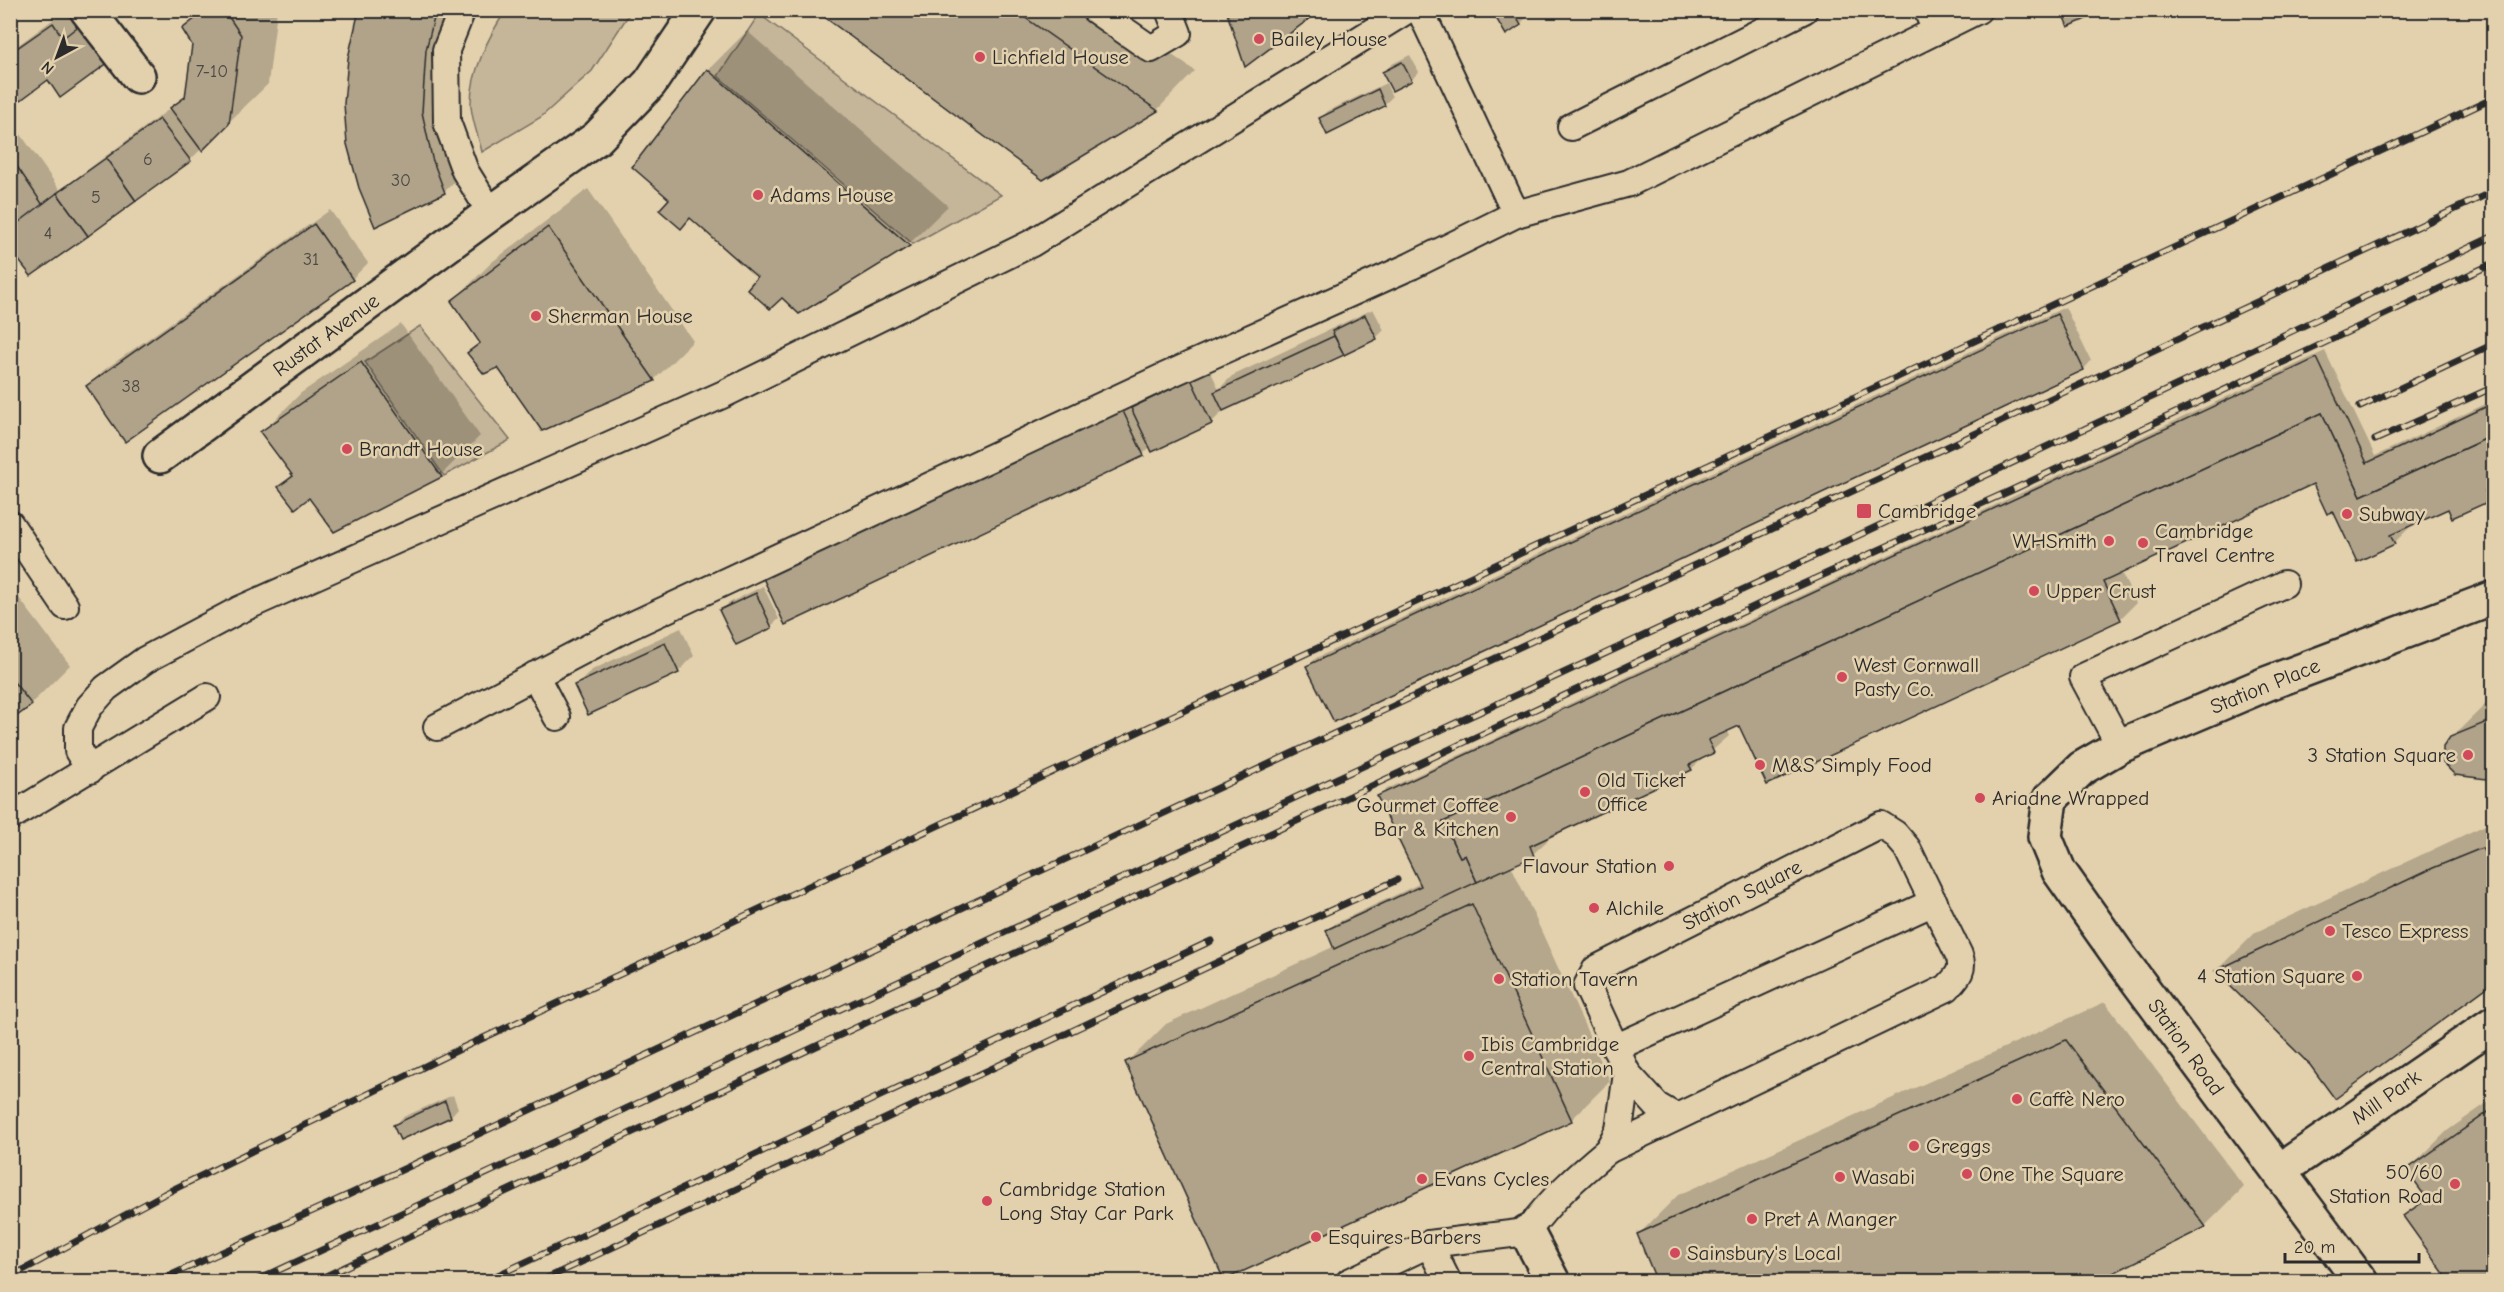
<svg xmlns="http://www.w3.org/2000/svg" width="2504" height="1292" font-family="'Comic Neue',sans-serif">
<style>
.green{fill:#c5b699;stroke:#787062;stroke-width:1.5}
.shadow{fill:#0003}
.building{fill:#b0a38a;stroke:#2b2b2b;stroke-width:1.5}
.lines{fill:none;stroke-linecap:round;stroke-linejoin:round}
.service-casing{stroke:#2b2b2b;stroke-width:30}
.minor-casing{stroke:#2b2b2b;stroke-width:38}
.tertiary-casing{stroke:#2b2b2b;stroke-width:38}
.service{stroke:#e3d1ae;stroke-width:26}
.minor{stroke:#e3d1ae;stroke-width:33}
.tertiary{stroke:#e3d1ae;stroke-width:33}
.rail-casing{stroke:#2b2b2b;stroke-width:7}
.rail{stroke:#e3d1ae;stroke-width:4.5;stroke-dasharray:14;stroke-linecap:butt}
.poi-dot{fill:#d1495b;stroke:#e3d1ae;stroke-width:2}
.labels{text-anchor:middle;stroke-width:5;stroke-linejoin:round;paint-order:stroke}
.number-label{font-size:18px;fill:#4c4943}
.poi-label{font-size:21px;fill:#2b2b2b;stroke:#e3d1ae;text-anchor:start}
.street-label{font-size:21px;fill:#2b2b2b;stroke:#e3d1ae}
</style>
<rect width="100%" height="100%" fill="#e3d1ae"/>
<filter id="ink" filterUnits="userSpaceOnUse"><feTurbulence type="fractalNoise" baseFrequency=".0167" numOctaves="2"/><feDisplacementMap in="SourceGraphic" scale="12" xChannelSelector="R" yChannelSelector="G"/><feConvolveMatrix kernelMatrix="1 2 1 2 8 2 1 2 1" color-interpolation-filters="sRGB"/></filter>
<g filter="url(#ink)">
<!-- green -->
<g class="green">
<path d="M506,11h125l-39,60 -51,46 -59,35c-3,-14 -10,-31 -11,-46 -1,-31 18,-72 35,-95z"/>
<path d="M759,14l242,181 -88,49 -195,-168z"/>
<path d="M420,326l90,114 -66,36 -79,-114z"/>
</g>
<!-- shadow -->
<g class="shadow">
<path d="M66,10h5l8,13 17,-13 -47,68 -39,28v-55z"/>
<path d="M203,10h74l-9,74 -78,76 -180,86v-127l50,71 116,-86 11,-11 7,-48 -10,-16z"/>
<path d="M360,10h87l-6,23 19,143 -16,16 -95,-134 8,-39z"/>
<path d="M817,10h291l87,61 -38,39 -114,68z"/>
<path d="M1505,10h19l4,6 -8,8 -22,-6z"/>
<path d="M747,31l201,175 -39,38 -110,68 -165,-145 74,-97z"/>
<path d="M1410,55l9,17 -8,8 -27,-8 8,-8z"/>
<path d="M1386,83l6,14 -8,8 -63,13 7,-7z"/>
<path d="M588,189l105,152 -39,39 -156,-14 -29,-13 12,-12 -28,-40 39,-39z"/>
<path d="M330,210l38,53 -16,16 -264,107 16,-16z"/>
<path d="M2065,307l26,54 -7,8 -749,351 -27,-54 8,-8z"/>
<path d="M1373,309l11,21 -8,8 -151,71 -13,13 -59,28 -2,-4 -8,8 -378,125 442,-215 12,25 13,-13z"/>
<path d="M401,324l79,112 -39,39 -106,55 -25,-34 -30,-9 13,-13 -31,-42 39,-39z"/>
<path d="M2325,351l50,105 119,-56v95l-5,5 -41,7 -39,18 1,2 -16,16 -60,-34 -20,-27 -193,90 15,31 -16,16 -380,105 -14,6 3,6 -38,33 -143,67 1,3 -16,15 -22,11 99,216 -39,39 -444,-57 39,-39 169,-78 -7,-15 8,-8 85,-40 -42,-86 8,-8z"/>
<path d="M10,533l14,17 -14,14z"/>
<path d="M10,586l60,79 -39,39 -21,15z"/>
<path d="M763,586l16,33 -8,7 -50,-15 8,-8z"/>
<path d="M681,628l13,28 -16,16 -102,14 16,-16z"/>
<path d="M2494,696v83l-43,-41z"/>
<path d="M2494,821v159l-183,84 -94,-93 39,-39z"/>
<path d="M2105,1002l139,185 -39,39 -566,8 39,-39z"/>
<path d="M453,1095l5,13 -7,8 -50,22 -6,-13 8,-8z"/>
<path d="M2494,1098v184l-89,-66 21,-21 -18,-25 39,-39z"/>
</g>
<!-- building -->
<g class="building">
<path d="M206,10h18l17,25 -12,89 -27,27 -32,-43 15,-11 7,-52 -10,-16z"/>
<path d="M359,10h77l-10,40 -4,62 10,46 13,35 -70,34 -16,-39 -12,-44 -3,-40 4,-46z"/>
<path d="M815,10h199l144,101 -115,69z"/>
<path d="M1226,10h95l-76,57z"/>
<path d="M1506,10h6l9,15 -15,10 -10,-17z"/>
<path d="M2061,10h45l-38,17z"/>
<path d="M53,23l10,15 18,-14 28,38 -49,36 -12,-18 -38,28v-55z"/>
<path d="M1402,62l10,19 -20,10 -10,-19z"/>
<path d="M707,69l203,177 -111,68 -17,-16 -12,11 -23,-20 10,-12 -67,-59 -9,11 -22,-19 10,-11 -37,-32z"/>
<path d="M1378,89l7,17 -58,29 -8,-17z"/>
<path d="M159,119l32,42 -55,40 -30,-43z"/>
<path d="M10,156l33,49 -33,24z"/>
<path d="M106,158l30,43 -48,35 -31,-43z"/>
<path d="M57,193l31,43 -57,40 -21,-27v-20z"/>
<path d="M314,224l39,56 -228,162 -39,-56z"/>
<path d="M548,227l107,154 -113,50 -44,-63 -14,6 -17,-21 13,-10 -29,-42z"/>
<path d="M2057,314l27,56 -750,352 -28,-56z"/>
<path d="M1365,315l12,24 -33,16 -12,-24z"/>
<path d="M1334,336l10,19 -121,56 -9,-19z"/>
<path d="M2317,358l50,105 127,-60v32l-133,61 -39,-83 -879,409 17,35 5,-2 12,27 -143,67 -8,-19 95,-44 -44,-90z"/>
<path d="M361,362l81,115 -108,55 -25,-34 -14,11 -17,-22 15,-11 -33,-44z"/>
<path d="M1191,379l21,45 -60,28 -21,-44z"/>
<path d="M1122,409l22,47 -359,169 -22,-47z"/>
<path d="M2322,413l39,83 133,-61v52l-9,4 5,10 -38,17 -4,-9 -58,26 5,9 -38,18 -24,-51 -6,3 -14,-30 -210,98 18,38 -354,165 -28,-59 -31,14 6,13 -25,12 3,5 -162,76 4,10 -57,26 -12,-27 -5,2 -17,-35z"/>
<path d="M756,593l16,35 -36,17 -17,-35z"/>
<path d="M665,643l14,30 -91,42 -14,-30z"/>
<path d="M10,677l22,28 -22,16z"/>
<path d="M2494,719v61l-39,-5 -12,-12v-16l7,-10z"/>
<path d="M2482,848l12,20v114l-159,117 -25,-34 -95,-94 218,-103z"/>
<path d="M1472,904l100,217 -348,159 -99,-218z"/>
<path d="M2066,1040l140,187 -111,55h-438l-20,-48z"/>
<path d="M445,1101l6,16 -51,23 -7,-15z"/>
<path d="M2494,1108v174h-44l-47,-66 24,-17 -21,-29z"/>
</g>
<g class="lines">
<defs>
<g id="service">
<path d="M462,10l-16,40 1,72 18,49 26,42"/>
<path d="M1095,10l56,39 27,-16 -9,-23"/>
<path d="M1420,10l96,204"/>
<path d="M1927,10l9,21"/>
<path d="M1571,127l233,-117"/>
<path d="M10,524l55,82"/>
<path d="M535,675l22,42"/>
<path d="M437,727l187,-98 537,-251 250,-112 105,-52 113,-31 349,-173"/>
<path d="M2120,746l-37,-69 201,-93"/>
<path d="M90,770l-12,-19v-23l11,-21 17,-19 39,-28 94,-50 485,-216 308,-151 375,-233"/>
<path d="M10,817l197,-120"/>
<path d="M1881,825l14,9 12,14 52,107c6,15 -2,22 -12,33l-339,162 11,-20 8,-57 -40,-87 9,-17z"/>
<path d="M1615,1048l319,-146"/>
<path d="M1627,1073l30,33 17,10"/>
<path d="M1429,1244l19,38"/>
<path d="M1349,1282l80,-38 98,-12c23,-32 51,-57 81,-82"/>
</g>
<g id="minor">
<path d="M87,10l51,66"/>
<path d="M160,456l331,-243 106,-75 53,-55 49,-73"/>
<path d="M2050,799l32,-31 38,-22 146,-62 228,-86"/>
<path d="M2279,1171l215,-148"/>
<path d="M1527,1232l26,50"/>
</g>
<path id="tertiary" d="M2050,799l-5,38 14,34 63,89 239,322"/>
</defs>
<!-- service casing -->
<use href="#service" class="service-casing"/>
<!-- minor casing -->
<use href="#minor" class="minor-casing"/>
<!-- tertiary casing -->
<use href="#tertiary" class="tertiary-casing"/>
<!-- service -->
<use href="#service" class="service"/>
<!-- minor -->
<use href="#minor" class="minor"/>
<!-- tertiary -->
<use href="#tertiary" class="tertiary"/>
<defs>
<g id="rail">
<path d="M2360,407l134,-63"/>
<path d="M2375,440l119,-53"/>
<path d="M10,1277l154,-83 298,-146 2032,-950"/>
<path d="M156,1282l192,-87 2146,-1004"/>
<path d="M253,1282l1519,-706 722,-340"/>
<path d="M313,1282l1468,-688 231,-104 482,-227"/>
<path d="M483,1282l728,-341"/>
<path d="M539,1282l696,-328 162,-74"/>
</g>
</defs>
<!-- rail casing -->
<use href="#rail" class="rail-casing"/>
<!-- rail -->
<use href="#rail" class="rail"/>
</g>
</g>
<!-- markers -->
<g class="poi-dot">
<circle cx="1259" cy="39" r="6"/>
<circle cx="980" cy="57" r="6"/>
<circle cx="758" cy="195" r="6"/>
<circle cx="536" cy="316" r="6"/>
<circle cx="347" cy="449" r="6"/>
<rect x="1856" y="503" width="16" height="16" rx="3"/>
<circle cx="2347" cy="514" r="6"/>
<circle cx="2109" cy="541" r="6"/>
<circle cx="2143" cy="543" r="6"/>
<circle cx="2034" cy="591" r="6"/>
<circle cx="1842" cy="677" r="6"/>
<circle cx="2468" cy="755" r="6"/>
<circle cx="1760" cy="765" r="6"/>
<circle cx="1585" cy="792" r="6"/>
<circle cx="1980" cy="798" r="6"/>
<circle cx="1511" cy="817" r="6"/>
<circle cx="1669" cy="866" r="6"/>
<circle cx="1594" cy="908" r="6"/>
<circle cx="2330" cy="931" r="6"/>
<circle cx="2357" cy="976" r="6"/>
<circle cx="1499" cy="979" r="6"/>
<circle cx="1469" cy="1056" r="6"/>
<circle cx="2017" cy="1099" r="6"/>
<circle cx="1914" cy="1146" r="6"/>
<circle cx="1967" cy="1174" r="6"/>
<circle cx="1840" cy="1177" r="6"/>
<circle cx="1422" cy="1179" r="6"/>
<circle cx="2455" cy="1184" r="6"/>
<circle cx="987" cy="1201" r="6"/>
<circle cx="1752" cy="1219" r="6"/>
<circle cx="1316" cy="1237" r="6"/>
<circle cx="1675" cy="1253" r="6"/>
</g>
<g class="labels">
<!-- number labels -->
<g class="number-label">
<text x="212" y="77">7-10</text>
<text x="148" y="165">6</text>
<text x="401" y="186">30</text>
<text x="96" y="203">5</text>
<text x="48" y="239">4</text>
<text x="311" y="265">31</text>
<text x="131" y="392">38</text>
</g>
<!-- poi labels -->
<g class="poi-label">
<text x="1271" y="46">Bailey House</text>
<text x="992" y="64">Lichfield House</text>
<text x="770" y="202">Adams House</text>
<text x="548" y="323">Sherman House</text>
<text x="359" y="456">Brandt House</text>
<text x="1878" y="518">Cambridge</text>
<text x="2359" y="521">Subway</text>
<text x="2155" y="538">Cambridge<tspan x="2155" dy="24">Travel Centre</tspan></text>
<text x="2097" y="548" text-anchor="end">WHSmith</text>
<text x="2046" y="598">Upper Crust</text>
<text x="1854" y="672">West Cornwall<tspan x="1854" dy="24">Pasty Co.</tspan></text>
<text x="2456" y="762" text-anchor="end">3 Station Square</text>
<text x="1772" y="772">M&amp;S Simply Food</text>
<text x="1597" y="787">Old Ticket<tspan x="1597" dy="24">Office</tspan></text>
<text x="1992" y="805">Ariadne Wrapped</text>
<text x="1499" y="812" text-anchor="end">Gourmet Coffee<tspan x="1499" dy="24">Bar &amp; Kitchen</tspan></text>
<text x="1657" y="873" text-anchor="end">Flavour Station</text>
<text x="1606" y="915">Alchile</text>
<text x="2342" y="938">Tesco Express</text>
<text x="2345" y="983" text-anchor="end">4 Station Square</text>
<text x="1511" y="986">Station Tavern</text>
<text x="1481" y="1051">Ibis Cambridge<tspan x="1481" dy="24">Central Station</tspan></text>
<text x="2029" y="1106">Caffè Nero</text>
<text x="1926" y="1153">Greggs</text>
<text x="2443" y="1179" text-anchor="end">50/60<tspan x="2443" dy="24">Station Road</tspan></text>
<text x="1979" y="1181">One The Square</text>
<text x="1852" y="1184">Wasabi</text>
<text x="1434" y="1186">Evans Cycles</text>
<text x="999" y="1196">Cambridge Station<tspan x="999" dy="24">Long Stay Car Park</tspan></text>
<text x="1764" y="1226">Pret A Manger</text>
<text x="1328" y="1244">Esquires Barbers</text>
<text x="1687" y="1260">Sainsbury's Local</text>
</g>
<!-- street labels -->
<g class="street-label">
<text transform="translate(326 335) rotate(-36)" y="7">Rustat Avenue</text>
<text transform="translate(2265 686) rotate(-22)" y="7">Station Place</text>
<text transform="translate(1742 895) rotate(-27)" y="7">Station Square</text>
<text transform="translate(2186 1047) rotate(54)" y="7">Station Road</text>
<text transform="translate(2386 1097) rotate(-35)" y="7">Mill Park</text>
</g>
</g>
<!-- margin -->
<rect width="2504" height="1292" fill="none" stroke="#e3d1ae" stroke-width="36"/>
<rect x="18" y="18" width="2468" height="1256" fill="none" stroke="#2b2b2b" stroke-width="2" filter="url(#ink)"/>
<!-- north arrow -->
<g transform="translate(57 57) rotate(221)" stroke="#e3d1ae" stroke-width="4.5" paint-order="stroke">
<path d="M0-4.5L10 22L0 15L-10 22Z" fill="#2b2b2b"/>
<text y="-9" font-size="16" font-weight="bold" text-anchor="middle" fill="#2b2b2b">N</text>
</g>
<!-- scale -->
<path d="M2285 1253v9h134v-9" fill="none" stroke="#2b2b2b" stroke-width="3"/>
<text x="2294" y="1253" font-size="18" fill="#2b2b2b" stroke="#e3d1ae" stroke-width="4.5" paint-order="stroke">20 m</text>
</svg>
